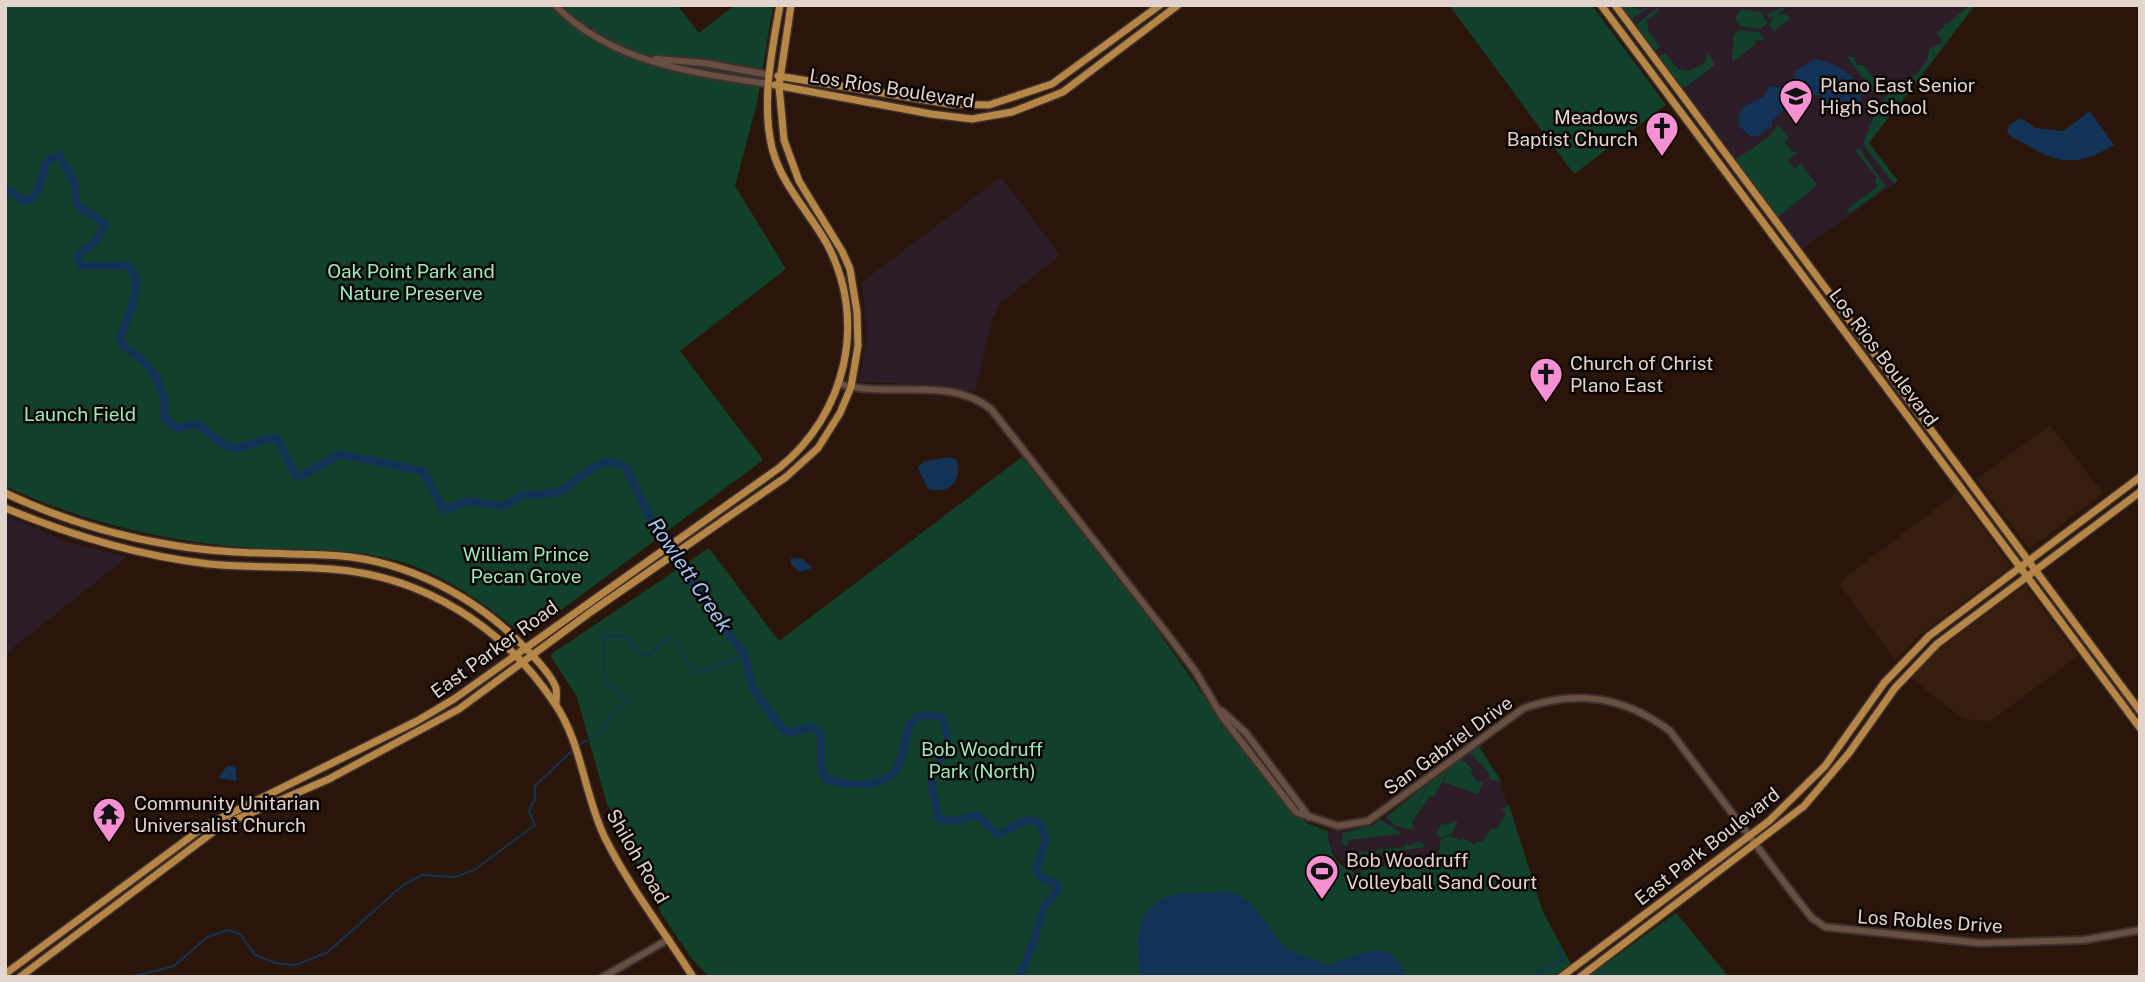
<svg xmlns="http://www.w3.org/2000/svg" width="2145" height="982" font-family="'Public Sans',sans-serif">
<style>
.built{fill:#371d0d}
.education{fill:#2c1c27}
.green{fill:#12412b}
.water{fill:#123355}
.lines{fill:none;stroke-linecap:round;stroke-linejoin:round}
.stream{stroke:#123355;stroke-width:2}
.river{stroke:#123355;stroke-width:8}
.minor-casing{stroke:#3f302d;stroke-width:10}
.major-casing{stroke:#3f302d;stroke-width:10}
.minor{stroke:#674f42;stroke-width:6}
.major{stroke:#b58646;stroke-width:7}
.labels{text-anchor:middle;stroke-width:5;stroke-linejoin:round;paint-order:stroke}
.poi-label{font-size:19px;fill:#e3d5cd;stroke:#0c0402;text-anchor:start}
.street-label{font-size:19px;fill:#e3d5cd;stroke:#0c0402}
.park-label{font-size:19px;fill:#99eabe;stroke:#0c0402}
.water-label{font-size:21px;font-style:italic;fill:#9bc6f5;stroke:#0c0402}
</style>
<rect width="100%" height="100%" fill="#29150a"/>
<!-- built -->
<g class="built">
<path d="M2050,425l53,68 -73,56 -54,-70z"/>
<path d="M1957,493l53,72 -1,3 -91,68 -23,24 -55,-75 3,-6z"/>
<path d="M2025,585l53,71 -87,65 -28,-2 -53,-42 19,-21z"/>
</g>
<!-- education -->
<g class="education">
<path d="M1620,5h355l-106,138 29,38 -96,68z"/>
<path d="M1001,177l59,78 -61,49 -7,17 -17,71 -36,-7 -80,-3 8,-48 -5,-52z"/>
<path d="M5,514l62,28 60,15 -122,97z"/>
<path d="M1478,747l20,31 20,55 -38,13 -125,26 -5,-1 -18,-19 -5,-8 1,-13 33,-2 18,-7z"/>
</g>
<!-- green -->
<g class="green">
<path d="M5,5h672l22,28 36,-28h38l-16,98 -22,83 51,83 -106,82 83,109 -238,177c-34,-29 -69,-54 -111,-71 -53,-20 -108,-15 -163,-18 -84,-6 -170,-26 -246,-62z"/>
<path d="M1449,5h143l74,100 -92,69z"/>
<path d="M1629,5l11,5 12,-5 -21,15 -11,-13z"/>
<path d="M1788,5l-11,9 10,1 3,4 -16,12 -5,-6 5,-9 -5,2 -2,-4z"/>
<path d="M1970,5h5l-76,100 -21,1c13,-21 51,-30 51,-57l14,-7 -10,-14 5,4 7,-5 -4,-5 5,3z"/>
<path d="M1657,8l2,3 -12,9 1,10 12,17 -5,4 -20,-25z"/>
<path d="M1741,9l20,3 6,12 -7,5 -20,-3 -5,-7z"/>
<path d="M1739,30l20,2 5,7 -9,2v4l-23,17 2,-28z"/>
<path d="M1708,52l7,13 -32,24 -25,-32 7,-4 13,16 10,2 17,-8z"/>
<path d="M1847,57h8l1,8h7l13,16 -3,5 5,2 -5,3z"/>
<path d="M1876,110h18l-25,33 29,38 -4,3 -31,-40z"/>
<path d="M1778,125l11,13 -4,4 7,10 7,-1 -11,9 6,9 7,-5 16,21 -39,32 -43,-57 35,-24z"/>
<path d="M1859,148l27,39 -36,26 -4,-3 32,-24 -4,-5 3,-3 -20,-26 -4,1z"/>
<path d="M1022,457l129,164 69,98 68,89 21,16 19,7c-1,17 9,37 27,41l84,-18 1,-15 11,-3 9,5 3,-3 12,7 2,-4 5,2 9,-15 6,1 9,-16 -5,-3 8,-5 34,107 28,52 -18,13h-844l-17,-18 -32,-47 -1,-14 -29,-46 -24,-51 -29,-104 -27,-42 159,-107 70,93z"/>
<path d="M1479,746l23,37 -13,-4v-6l-19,-20z"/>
<path d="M1461,758l12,12 -3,2 7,10h6l-5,12 -35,-12 7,-15z"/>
<path d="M1449,768l-15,29 -4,-1 -18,26 2,8 -18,-4 -10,-9 42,-34 -15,33 16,-33z"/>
<path d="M1380,819l22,15 -54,6v6l-6,-2 1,-11 30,-8z"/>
<path d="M1458,820l-6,14 -11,3 -5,-3 6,-11 4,2z"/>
<path d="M1420,841l6,6 -73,10 -4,-4 1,-3 1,3 54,-6 1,-4 4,3z"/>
<path d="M1676,913l53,64h-142z"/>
</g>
<!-- water -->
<g class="water">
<path d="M1815,59c20,4 37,14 48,31l-3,10 -6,9 -31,-6 -3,-8 -24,1 -4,-5 3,-20z"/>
<path d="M1768,86l15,2 7,9 -1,7 -17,17v5l-14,10 -7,1 -12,-11 -1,-11 7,-9 20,-10z"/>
<path d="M2090,111l24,34c-32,19 -51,21 -84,2 -8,-6 -17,-7 -23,-15l2,-7 11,-7 16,10 27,3z"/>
<path d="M948,457l8,2c7,21 -6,36 -28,30l-10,-21 5,-6z"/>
<path d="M791,558l12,1 9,9 -12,4 -9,-7z"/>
<path d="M227,766h8l2,15 -19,-3z"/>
<path d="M1223,891c31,3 41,33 60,54 7,7 35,16 46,20 30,-11 63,-32 77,12h-265c-6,-31 -7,-74 33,-82 15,-4 33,-1 49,-4z"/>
</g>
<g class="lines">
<!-- stream -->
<g class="stream">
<path d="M577,746l25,-15 11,-19 19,-11 -26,-18 -3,-41 2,-7 20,2 18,18h6l18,-16 11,2 7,18 12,14 48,-17"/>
<path d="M130,977l44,-11 33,-29 22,-7 11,4 15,21 20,8 21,2 32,-13 74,-66 20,-11 33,2 19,-7 61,-45 -6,-14 6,-12v-13l38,-36"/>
<path d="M1531,977l31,-17 -4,-16"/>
</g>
<!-- river -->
<path class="river" d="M5,187l19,15 12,-7 11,-34 13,-5 14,26 3,23 28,19 -10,18 -17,13 2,10 48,1c19,15 -2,54 -8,74 4,10 13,12 21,19 15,13 27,38 23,58l12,11 20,-4c12,5 20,19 33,23 16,4 32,-11 49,-8l17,36 7,1 37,-22 84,17 21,39 24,-9 35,5 20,-11 35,-2 34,-25 17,-7 16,5 33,69 87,121 7,31 31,43 7,2 23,-5 8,7v34l5,11c20,6 58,11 71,-11 13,-24 2,-64 45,-50 10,21 5,35 -10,52v17l7,32 12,2 26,-6 20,20 30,-15 12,3 7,15 -10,31 5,9 13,4 5,7 -15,17 -11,38 -14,33"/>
<defs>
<g id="minor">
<path d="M555,5c56,58 139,68 214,79"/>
<path d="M656,59l48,4 66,12"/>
<path d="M840,384c49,15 108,-9 151,25l177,226 27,36 28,47 73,94 42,14 30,-5 156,-113c54,-19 101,-11 146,23l126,167 16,20 13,9 155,16 104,-3 56,-10"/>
<path d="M1222,711l24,22 63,84"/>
<path d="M603,977l66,-38"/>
</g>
<g id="major">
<path d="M1601,5l539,723"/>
<path d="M1615,5l525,706"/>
<path d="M778,76l172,28 39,1 63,-21 108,-79"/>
<path d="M775,85l156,29 41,5 40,-7 51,-20 115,-87"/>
<path d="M5,493c53,25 110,43 167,52 51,9 102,8 154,10 69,2 136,34 186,80 12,11 39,38 44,53 1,4 0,11 0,16"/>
<path d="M5,508c65,27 134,48 204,56 41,4 82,2 122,5 93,7 173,58 224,135 27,39 29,91 50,134 24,48 59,93 88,139"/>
<path d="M5,974l200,-148 212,-105 37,-22 325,-231c67,-54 89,-147 48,-224 -19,-34 -45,-58 -55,-96 -11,-46 0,-98 8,-143"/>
<path d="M20,977l201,-151 108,-47 130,-70 133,-98 194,-134 32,-29 22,-35 11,-26 7,-41 -1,-34 -7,-43 -8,-18 -43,-70 -15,-41 -5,-54 12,-81"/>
<path d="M1561,977l208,-156 56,-55 59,-83 45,-47 211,-159"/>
<path d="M1580,977l224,-171 45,-53 46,-65 42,-44 203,-152"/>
</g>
</defs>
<!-- minor casing -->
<use href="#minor" class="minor-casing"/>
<!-- major casing -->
<use href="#major" class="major-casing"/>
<!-- minor -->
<use href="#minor" class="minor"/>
<!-- major -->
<use href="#major" class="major"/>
</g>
<!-- icons -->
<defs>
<symbol id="school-pin" viewBox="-11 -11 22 30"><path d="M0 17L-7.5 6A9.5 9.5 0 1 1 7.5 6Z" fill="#f591d2" stroke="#0c0402"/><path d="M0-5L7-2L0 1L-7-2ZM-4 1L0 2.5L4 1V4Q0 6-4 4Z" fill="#111"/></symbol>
<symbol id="church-pin" viewBox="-11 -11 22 30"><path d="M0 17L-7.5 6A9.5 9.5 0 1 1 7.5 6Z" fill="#f591d2" stroke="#0c0402"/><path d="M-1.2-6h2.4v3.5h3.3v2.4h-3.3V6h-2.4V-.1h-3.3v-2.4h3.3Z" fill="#111"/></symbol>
<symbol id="temple-pin" viewBox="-11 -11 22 30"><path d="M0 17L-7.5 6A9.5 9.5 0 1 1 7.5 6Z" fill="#f591d2" stroke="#0c0402"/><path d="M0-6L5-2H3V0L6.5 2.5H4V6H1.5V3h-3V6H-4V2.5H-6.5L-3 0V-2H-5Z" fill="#111"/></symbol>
<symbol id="stadium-pin" viewBox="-11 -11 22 30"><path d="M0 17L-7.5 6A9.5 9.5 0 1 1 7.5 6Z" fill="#f591d2" stroke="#0c0402"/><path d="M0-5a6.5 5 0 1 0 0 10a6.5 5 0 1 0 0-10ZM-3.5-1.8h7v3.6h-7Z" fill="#111"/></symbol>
</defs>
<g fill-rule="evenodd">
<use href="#school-pin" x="1777" y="77" width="38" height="52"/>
<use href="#church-pin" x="1643" y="109" width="38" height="52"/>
<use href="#church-pin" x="1527" y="355" width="38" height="52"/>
<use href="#temple-pin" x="90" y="795" width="38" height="52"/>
<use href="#stadium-pin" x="1303" y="852" width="38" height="52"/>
</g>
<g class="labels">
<!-- poi labels -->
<g class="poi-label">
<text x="1820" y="92">Plano East Senior<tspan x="1820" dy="22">High School</tspan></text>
<text x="1638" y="124" text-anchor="end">Meadows<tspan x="1638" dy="22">Baptist Church</tspan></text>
<text x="1570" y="370">Church of Christ<tspan x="1570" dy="22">Plano East</tspan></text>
<text x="134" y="810">Community Unitarian<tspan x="134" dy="22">Universalist Church</tspan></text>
<text x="1346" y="867">Bob Woodruff<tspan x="1346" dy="22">Volleyball Sand Court</tspan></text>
</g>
<!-- street labels -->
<g class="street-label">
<text transform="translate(892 88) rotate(9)" y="7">Los Rios Boulevard</text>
<text transform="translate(1884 357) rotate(53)" y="7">Los Rios Boulevard</text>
<text transform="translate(494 649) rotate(-36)" y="7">East Parker Road</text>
<text transform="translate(1448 745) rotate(-36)" y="7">San Gabriel Drive</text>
<text transform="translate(1707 846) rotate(-38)" y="7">East Park Boulevard</text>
<text transform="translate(638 856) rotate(60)" y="7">Shiloh Road</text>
<text transform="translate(1930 921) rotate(4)" y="7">Los Robles Drive</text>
</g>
<!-- park labels -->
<g class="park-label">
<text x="411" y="278">Oak Point Park and<tspan x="411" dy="22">Nature Preserve</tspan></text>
<text x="80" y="421">Launch Field</text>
<text x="526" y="561">William Prince<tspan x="526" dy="22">Pecan Grove</tspan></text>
<text x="982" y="756">Bob Woodruff<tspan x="982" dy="22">Park (North)</tspan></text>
</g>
<!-- water labels -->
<g class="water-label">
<text transform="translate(690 575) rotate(56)" y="7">Rowlett Creek</text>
</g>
</g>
<!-- border -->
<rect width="2145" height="982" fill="none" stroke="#e3d5cd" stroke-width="14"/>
</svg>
